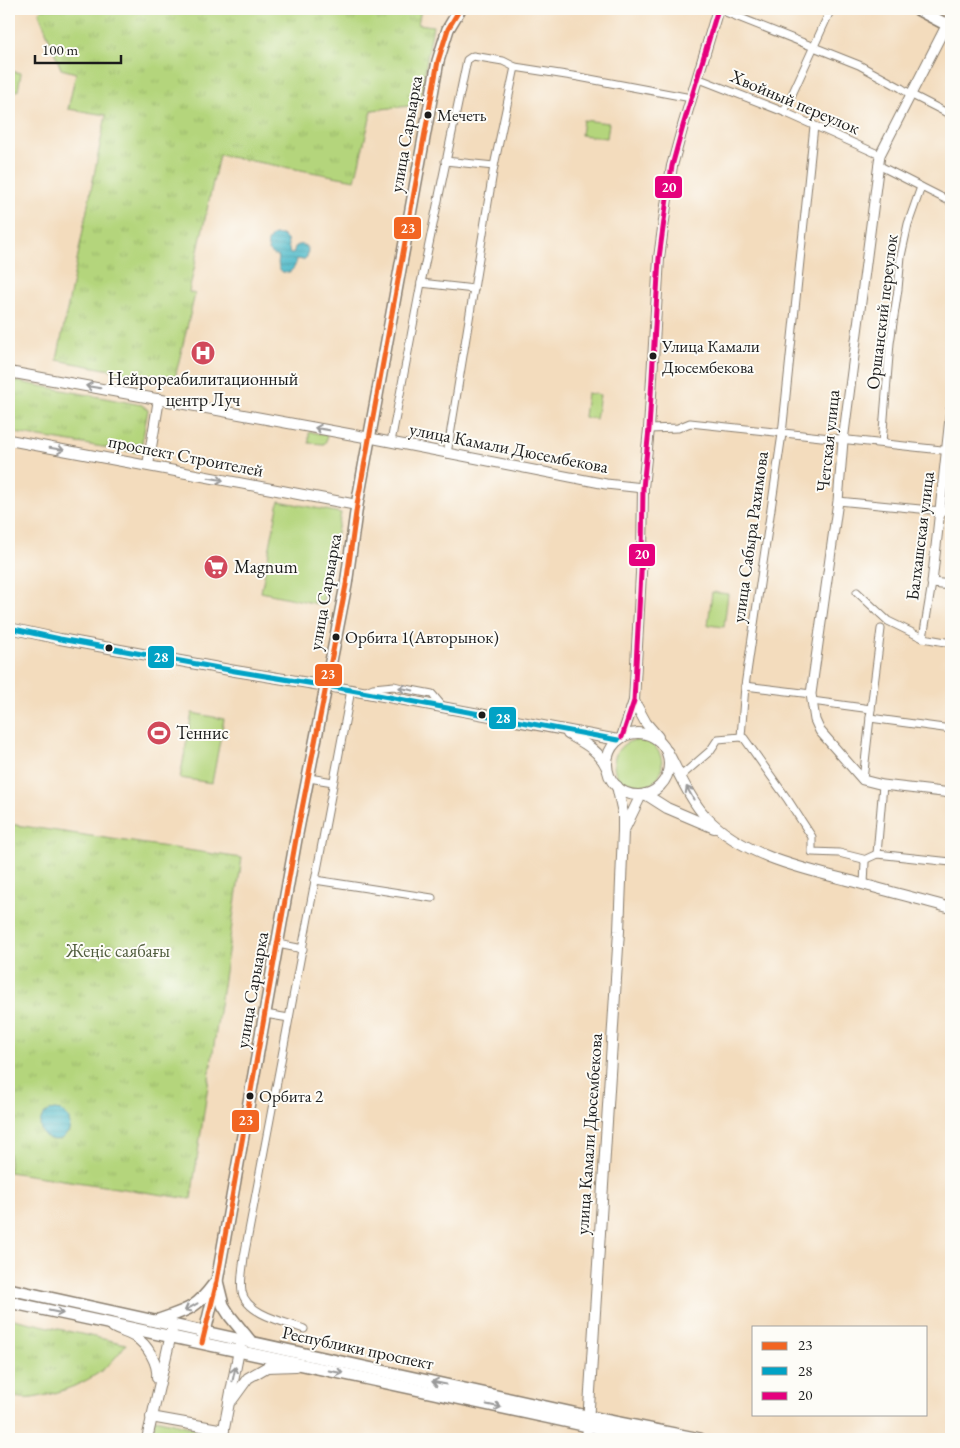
<svg xmlns="http://www.w3.org/2000/svg" width="960" height="1448" font-family="'EB Garamond',serif">
<style>
.green{fill:#b4d57c;stroke:#68784c}
.park{fill:url(#park-tufts);stroke:#68784c}
.water{fill:url(#water-rules);stroke:#356b72}
.lines{fill:none;stroke-linecap:round;stroke-linejoin:round}
.minor-casing{stroke:#887c6c;stroke-width:9}
.tertiary-casing{stroke:#887c6c;stroke-width:11}
.secondary-casing{stroke:#887c6c;stroke-width:12}
.primary-casing{stroke:#887c6c;stroke-width:14}
.trunk-casing{stroke:#887c6c;stroke-width:14}
.minor{stroke:#fff;stroke-width:7}
.tertiary{stroke:#fff;stroke-width:9}
.secondary{stroke:#fff;stroke-width:10}
.primary{stroke:#fff;stroke-width:11}
.trunk{stroke:#fff;stroke-width:11}
.bus-1-casing{stroke:#fdfcf7;stroke-width:9}
.bus-2-casing{stroke:#fdfcf7;stroke-width:9}
.bus-3-casing{stroke:#fdfcf7;stroke-width:9}
.bus-1{stroke:#f26522;stroke-width:5}
.bus-2{stroke:#01a2c5;stroke-width:5}
.bus-3{stroke:#e5007d;stroke-width:5}
.oneway{stroke:#999}
.bus-dot{fill:#1c1c1c;stroke:#fdfcf7;stroke-width:2}
.labels{text-anchor:middle;stroke-width:4;stroke-linejoin:round;paint-order:stroke}
.bus-label{font-size:17px;fill:#1c1c1c;stroke:#fdfcf7;text-anchor:start}
.street-label{font-size:18px;fill:#1c1c1c;stroke:#fdfcf7}
.poi-label{font-size:18px;fill:#1c1c1c;stroke:#fdfcf7;text-anchor:start}
.park-label{font-size:18px;fill:#515d3e;stroke:#fdfcf7}
.line-badge{stroke:#fdfcf7;stroke-width:2}
.badge-label{font-size:14px;text-anchor:middle;font-weight:bold;fill:#fff}
</style>
<defs>
<pattern id="park-tufts" width="24" height="20" patternUnits="userSpaceOnUse" patternTransform="scale(1.25)"><rect width="24" height="20" fill="#b4d57c"/><path d="M3 7l-1-3M5 7V3M7 7l1-3M15 17l-1-3M17 17v-4M19 17l1-3" fill="none" stroke="#9ab66b"/></pattern>
<pattern id="water-rules" width="6" height="5" patternUnits="userSpaceOnUse" patternTransform="scale(1.25)"><rect width="6" height="5" fill="#4ebac9"/><path d="M0 2.5h6" fill="none" stroke="#449fac"/></pattern>
</defs>
<rect width="100%" height="100%" fill="#fdfcf7"/>
<filter id="ink" filterUnits="userSpaceOnUse"><feTurbulence type="fractalNoise" baseFrequency=".02" numOctaves="2"/><feDisplacementMap in="SourceGraphic" scale="10" xChannelSelector="R" yChannelSelector="G"/><feConvolveMatrix kernelMatrix="1 2 1 2 8 2 1 2 1" color-interpolation-filters="sRGB"/></filter>
<filter id="wash" filterUnits="userSpaceOnUse"><feTurbulence type="fractalNoise" baseFrequency=".0096" numOctaves="4" result="noise"/><feDisplacementMap in="SourceGraphic" scale="20" xChannelSelector="R" yChannelSelector="G"/><feGaussianBlur stdDeviation="1.12" result="paint"/><feColorMatrix in="noise" values="0 0 0 0 0 0 0 0 0 0 0 0 0 0 0 0 0 1.4 0 .05"/><feComposite in="paint" operator="in"/></filter>
<g filter="url(#wash)">
<rect width="100%" height="100%" fill="#f3dcbd"/>
<!-- green -->
<g class="green">
<path d="M9,71l12,2 -3,18 -9,-1z"/>
<path d="M583,120l26,3 -2,15 -26,-3z"/>
<path d="M587,393l13,2 -4,24 -12,-2z"/>
<path d="M311,432l16,3 -1,6 -2,3 -15,-1v-10z"/>
<path d="M279,501l62,12 -19,92 -61,-13z"/>
<path d="M712,592l16,2 -4,33 -16,-2z"/>
<path d="M192,713l32,6 -12,64 -32,-5z"/>
<circle cx="638" cy="764" r="24"/>
</g>
<!-- park -->
<g class="park">
<path d="M42,9h379l-3,15 15,2 -14,79 -47,5 -17,70 -136,-25 -30,137 6,2 -21,88 -117,-22 49,-245 -38,-6 8,-36 -15,-4 -22,-56z"/>
<path d="M9,380l133,25 6,5 -8,43 -131,-21z"/>
<path d="M9,824l233,34 -51,341 -182,-27z"/>
<path d="M9,1318l117,26c-8,11 -17,22 -29,30 -18,12 -44,21 -65,24 -7,1 -16,-1 -23,-1z"/>
<path d="M155,1419l62,14 -1,6h-65z"/>
</g>
<!-- water -->
<g class="water">
<path d="M274,235h8l5,5 3,14h3l2,-7c5,-4 10,-3 13,2l-1,8 -4,3 -6,-1c-3,20 -23,17 -18,-2 -12,-4 -16,-14 -5,-22z"/>
<circle cx="55" cy="1125" r="15"/>
</g>
</g>
<g filter="url(#ink)">
<g class="lines">
<defs>
<g id="minor">
<path d="M718,9l141,56 42,23 9,6 41,21"/>
<path d="M697,78l87,34 96,43"/>
<path d="M784,112l47,-103"/>
<path d="M814,126l-32,308 -37,252 -4,51 3,1 44,62 24,37v15l27,1 24,6 2,3 -1,23"/>
<path d="M445,161l49,5"/>
<path d="M878,165l73,37"/>
<path d="M421,283l46,-223 6,-4 30,5 12,6"/>
<path d="M649,429l29,-1 12,-5 261,28"/>
<path d="M391,442l30,-159 53,6"/>
<path d="M882,443l8,-100 8,-54 3,-33 7,-32 13,-37"/>
<path d="M447,454l47,-288 21,-99 64,10 112,21"/>
<path d="M838,501l113,11"/>
<path d="M857,592l31,29 35,17 28,5"/>
<path d="M923,638l9,-55"/>
<path d="M745,686l66,8"/>
<path d="M364,692l9,-4 21,-2 12,3 26,5 11,13"/>
<path d="M812,701l59,8 -8,71"/>
<path d="M871,709l10,-80"/>
<path d="M870,718l81,11"/>
<path d="M681,776l29,-25 8,-12 23,-2"/>
<path d="M309,778l24,4"/>
<path d="M877,854l6,-69"/>
<path d="M864,860l13,-6 74,8"/>
<path d="M315,880l117,18"/>
<path d="M278,944l25,5"/>
<path d="M265,1014l24,4"/>
<path d="M304,1329c-18,-7 -57,-14 -62,-37 -2,-11 1,-24 2,-35l107,-567"/>
</g>
<g id="tertiary">
<path d="M951,16l-71,139 -37,286 -5,60 -27,193 4,26 5,11 43,49 20,5 68,8"/>
<path d="M951,409l-19,174 19,2"/>
<path d="M370,438l236,46 37,4"/>
<path d="M586,1439l2,-13"/>
</g>
<g id="secondary">
<path d="M9,372l361,66"/>
<path d="M9,440l348,65"/>
<path d="M148,465l11,-66"/>
<path d="M9,628l51,11 175,32 116,19 267,50"/>
<path d="M634,701l12,22 12,14"/>
<circle cx="638" cy="764" r="31"/>
<path d="M568,734c16,9 31,16 39,34"/>
<path d="M622,737l12,-36 8,-146 1,-67 6,-59 10,-171 9,-67 4,-25 11,-40 35,-117"/>
<path d="M667,751c11,20 23,49 39,66 37,39 98,52 149,65 32,9 64,17 96,26"/>
<path d="M645,794l22,14 47,20"/>
<path d="M625,828l16,-33"/>
<path d="M113,1327c7,4 15,6 22,10 12,7 24,27 22,41"/>
<path d="M232,1400l16,-22 19,-11 29,-1"/>
<path d="M151,1417l73,13"/>
<path d="M588,1423l31,-492 4,-100v-18l-6,-27"/>
<path d="M147,1439l25,-109"/>
<path d="M222,1439l18,-94"/>
</g>
<g id="primary">
<path d="M917,9l34,18"/>
<path d="M217,1281l6,24 7,11 21,26"/>
<path d="M156,1321c30,-11 38,-10 58,-37"/>
<path d="M203,1340l14,-59 79,-442 50,-254 11,-80 81,-444 10,-32 12,-20"/>
</g>
<g id="trunk">
<path d="M9,1289l596,131 95,19"/>
<path d="M9,1302l579,124 70,13"/>
</g>
</defs>
<!-- minor casing -->
<use href="#minor" class="minor-casing"/>
<!-- tertiary casing -->
<use href="#tertiary" class="tertiary-casing"/>
<!-- secondary casing -->
<use href="#secondary" class="secondary-casing"/>
<!-- primary casing -->
<use href="#primary" class="primary-casing"/>
<!-- trunk casing -->
<use href="#trunk" class="trunk-casing"/>
<!-- minor -->
<use href="#minor" class="minor"/>
<!-- tertiary -->
<use href="#tertiary" class="tertiary"/>
<!-- secondary -->
<use href="#secondary" class="secondary"/>
<!-- primary -->
<use href="#primary" class="primary"/>
<!-- trunk -->
<use href="#trunk" class="trunk"/>
<defs>
<path id="bus-1" d="M202,1343l15,-62 79,-442 50,-254 11,-80 81,-444 10,-32 12,-20"/>
<path id="bus-2" d="M9,628l51,11 175,32 116,19 267,50"/>
<path id="bus-3" d="M622,737l12,-36 8,-146 1,-67 6,-59 10,-171 9,-67 4,-25 11,-40 35,-117"/>
</defs>
<!-- bus-1 casing -->
<use href="#bus-1" class="bus-1-casing"/>
<!-- bus-2 casing -->
<use href="#bus-2" class="bus-2-casing"/>
<!-- bus-3 casing -->
<use href="#bus-3" class="bus-3-casing"/>
<!-- bus-1 -->
<use href="#bus-1" class="bus-1"/>
<!-- bus-2 -->
<use href="#bus-2" class="bus-2"/>
<!-- bus-3 -->
<use href="#bus-3" class="bus-3"/>
</g>
<!-- one-way arrows -->
<defs><path id="oneway-shaft" d="M-6 0H5M1.5-3L5.5 0L1.5 3" fill="none" stroke-width="1.6" stroke-linecap="round" stroke-linejoin="round" transform="scale(1.25)"/></defs>
<g class="oneway">
<use href="#oneway-shaft" transform="translate(93 387) rotate(-170)"/>
<use href="#oneway-shaft" transform="translate(322 429) rotate(-170)"/>
<use href="#oneway-shaft" transform="translate(57 449) rotate(10)"/>
<use href="#oneway-shaft" transform="translate(216 479) rotate(10)"/>
<use href="#oneway-shaft" transform="translate(406 689) rotate(-169)"/>
<use href="#oneway-shaft" transform="translate(690 793) rotate(-119)"/>
<use href="#oneway-shaft" transform="translate(191 1307) rotate(151)"/>
<use href="#oneway-shaft" transform="translate(56 1312) rotate(12)"/>
<use href="#oneway-shaft" transform="translate(336 1372) rotate(12)"/>
<use href="#oneway-shaft" transform="translate(234 1374) rotate(-78)"/>
<use href="#oneway-shaft" transform="translate(439 1383) rotate(-168)"/>
<use href="#oneway-shaft" transform="translate(494 1406) rotate(12)"/>
</g>
</g>
<!-- icons -->
<defs>
<symbol id="hospital-disc" viewBox="-11 -11 22 22"><circle r="9.5" fill="#d1495b" stroke="#fdfcf7"/><path d="M-5-5h3v3.5h4V-5h3V5h-3V1.5h-4V5h-3Z" fill="#fff"/></symbol>
<symbol id="supermarket-disc" viewBox="-11 -11 22 22"><circle r="9.5" fill="#d1495b" stroke="#fdfcf7"/><path d="M-6-5.5h2.5l.6 2H6L4.5 2H-2.5L-4.4-4H-6ZM-1.5 3.2a1.3 1.3 0 1 0 .1 0ZM3 3.2a1.3 1.3 0 1 0 .1 0Z" fill="#fff"/></symbol>
<symbol id="stadium-disc" viewBox="-11 -11 22 22"><circle r="9.5" fill="#d1495b" stroke="#fdfcf7"/><path d="M0-5a6.5 5 0 1 0 0 10a6.5 5 0 1 0 0-10ZM-3.5-1.8h7v3.6h-7Z" fill="#fff"/></symbol>
</defs>
<g fill-rule="evenodd">
<use href="#hospital-disc" x="189" y="339" width="28" height="28"/>
<use href="#supermarket-disc" x="202" y="553" width="28" height="28"/>
<use href="#stadium-disc" x="145" y="719" width="28" height="28"/>
</g>
<!-- markers -->
<g class="bus-dot">
<circle cx="428" cy="115" r="4.5"/>
<circle cx="653" cy="356" r="4.5"/>
<circle cx="336" cy="637" r="4.5"/>
<circle cx="109" cy="648" r="4.5"/>
<circle cx="482" cy="715" r="4.5"/>
<circle cx="250" cy="1096" r="4.5"/>
</g>
<g class="labels">
<!-- bus labels -->
<g class="bus-label">
<text x="437" y="121">Мечеть</text>
<text x="662" y="352">Улица Камали<tspan x="662" dy="21">Дюсембекова</tspan></text>
<text x="345" y="643">Орбита 1(Авторынок)</text>
<text x="259" y="1102">Орбита 2</text>
</g>
<!-- street labels -->
<g class="street-label">
<text transform="translate(795 102) rotate(23)" y="6">Хвойный переулок</text>
<text transform="translate(406 134) rotate(-80)" y="6">улица Сарыарка</text>
<text transform="translate(882 312) rotate(-83)" y="6">Оршанский переулок</text>
<text transform="translate(828 441) rotate(-84)" y="6">Четская улица</text>
<text transform="translate(509 448) rotate(11)" y="6">улица Камали Дюсембекова</text>
<text transform="translate(186 456) rotate(11)" y="6">проспект Строителей</text>
<text transform="translate(920 536) rotate(-83)" y="6">Балхашская улица</text>
<text transform="translate(750 537) rotate(-82)" y="6">улица Сабыра Рахимова</text>
<text transform="translate(325 592) rotate(-80)" y="6">улица Сарыарка</text>
<text transform="translate(252 990) rotate(-80)" y="6">улица Сарыарка</text>
<text transform="translate(589 1134) rotate(-86)" y="6">улица Камали Дюсембекова</text>
<text transform="translate(358 1348) rotate(12)" y="6">Республики проспект</text>
</g>
<!-- poi labels -->
<g class="poi-label">
<text x="203" y="385" text-anchor="middle">Нейрореабилитационный<tspan x="203" dy="21">центр Луч</tspan></text>
<text x="234" y="573">Magnum</text>
<text x="176" y="739">Теннис</text>
</g>
<!-- park labels -->
<g class="park-label">
<text x="118" y="957">Жеңіс саябағы</text>
</g>
</g>
<g class="line-badge">
<rect x="654" y="175" width="29" height="24" rx="5" fill="#e5007d"/>
<rect x="393" y="216" width="29" height="24" rx="5" fill="#f26522"/>
<rect x="628" y="543" width="28" height="24" rx="5" fill="#e5007d"/>
<rect x="147" y="645" width="28" height="24" rx="5" fill="#01a2c5"/>
<rect x="314" y="663" width="29" height="24" rx="5" fill="#f26522"/>
<rect x="488" y="706" width="29" height="24" rx="5" fill="#01a2c5"/>
<rect x="231" y="1109" width="29" height="24" rx="5" fill="#f26522"/>
</g>
<g class="badge-label">
<text x="669" y="192">20</text>
<text x="408" y="233">23</text>
<text x="642" y="559">20</text>
<text x="161" y="662">28</text>
<text x="328" y="679">23</text>
<text x="503" y="723">28</text>
<text x="246" y="1125">23</text>
</g>
<!-- margin -->
<rect width="960" height="1448" fill="none" stroke="#fdfcf7" stroke-width="30"/>
<!-- legend -->
<rect x="752" y="1326" width="175" height="90" fill="#fdfcf7" stroke="#a3a29f"/>
<rect x="762" y="1342" width="25" height="8" fill="#f26522" stroke="#a3a29f"/>
<text x="798" y="1350" font-size="15" fill="#1c1c1c">23</text>
<rect x="762" y="1367" width="25" height="8" fill="#01a2c5" stroke="#a3a29f"/>
<text x="798" y="1376" font-size="15" fill="#1c1c1c">28</text>
<rect x="762" y="1392" width="25" height="8" fill="#e5007d" stroke="#a3a29f"/>
<text x="798" y="1400" font-size="15" fill="#1c1c1c">20</text>
<!-- scale -->
<path d="M35 55v8h86v-8" fill="none" stroke="#1c1c1c" stroke-width="2.5"/>
<text x="42" y="55" font-size="15" fill="#1c1c1c" stroke="#fdfcf7" stroke-width="4" paint-order="stroke">100 m</text>
</svg>
